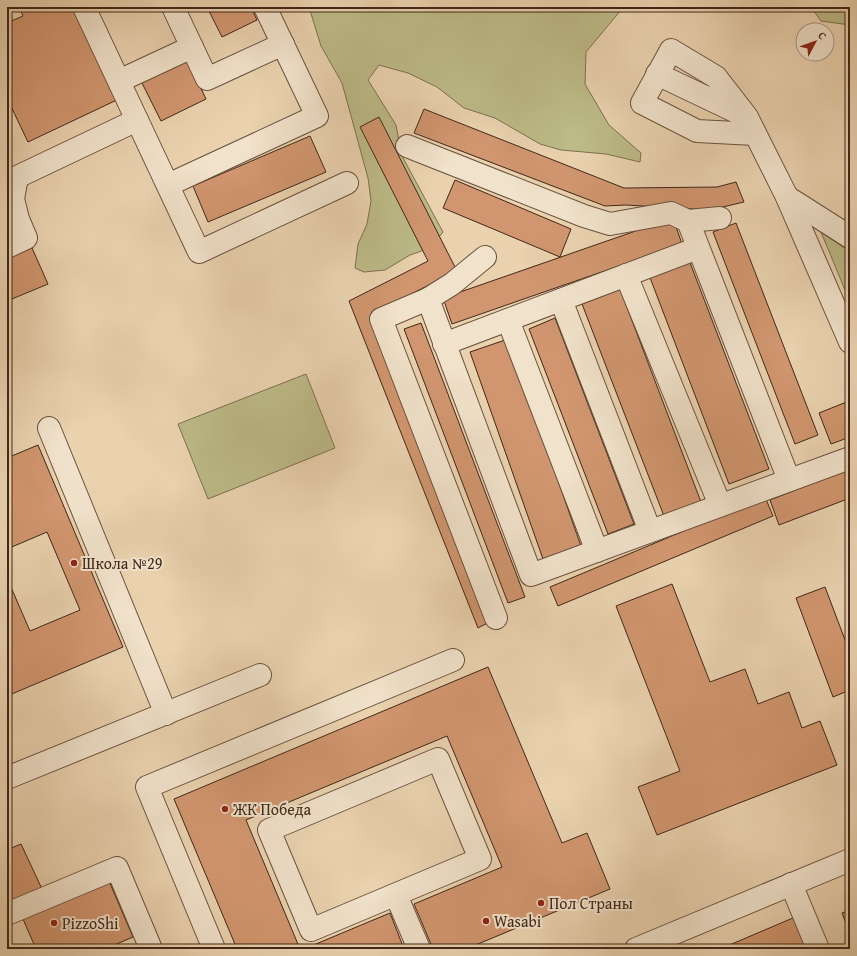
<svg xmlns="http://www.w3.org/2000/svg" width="857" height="956" font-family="'Gentium Book Plus',serif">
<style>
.green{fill:#bcba87;stroke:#7e7050}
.building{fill:#d1966f;stroke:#402719}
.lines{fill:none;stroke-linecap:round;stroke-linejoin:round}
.minor-casing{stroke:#6a523e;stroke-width:24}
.minor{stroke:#f1e2cb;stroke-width:22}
.poi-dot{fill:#8f2418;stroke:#f1e2cb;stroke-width:1.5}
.labels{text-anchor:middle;stroke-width:4;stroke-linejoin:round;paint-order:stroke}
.poi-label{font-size:16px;fill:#402719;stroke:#f1e2cb;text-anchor:start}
</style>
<rect width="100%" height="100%" fill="#ead2af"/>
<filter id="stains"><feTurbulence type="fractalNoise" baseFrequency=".005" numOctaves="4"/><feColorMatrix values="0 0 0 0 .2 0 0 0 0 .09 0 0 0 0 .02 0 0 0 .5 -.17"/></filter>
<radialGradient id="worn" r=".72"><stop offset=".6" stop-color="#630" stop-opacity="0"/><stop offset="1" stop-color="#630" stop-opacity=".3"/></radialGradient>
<!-- green -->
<g class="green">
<path d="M309,7h312v3l-35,42 -1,32 24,41 32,28 -1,9 -34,-8 -45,-4 -21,-6 -45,-26 -31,-10 -27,-21 -29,-14 -29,-8 -11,15 28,45 6,31 41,76 -13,16 -20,7 -25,15 -21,2 -9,-4 3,-24 9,-20 4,-23 -3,-23 -26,-95 -21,-37z"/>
<path d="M811,7h39v18l-29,-4z"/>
<path d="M821,232l29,20v50z"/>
<path d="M306,374l29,74 -127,51 -30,-75z"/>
</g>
<!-- building -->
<g class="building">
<path d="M19,7h59l43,91 -93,44 -21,-44v-75l16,-7z"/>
<path d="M207,7h44l6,13 -35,17z"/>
<path d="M187,59l19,40 -45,22 -20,-40z"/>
<path d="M424,109l200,79 93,-1 19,-5 8,20 -34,8 -84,-5 -21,1 -191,-73z"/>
<path d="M379,117l78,154 -86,43 120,307 -13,7 -129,-327 79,-40 -68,-134z"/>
<path d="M310,136l16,36 -118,50 -15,-36z"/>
<path d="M455,180l116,49 -11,28 -117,-49z"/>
<path d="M673,218l9,26 -230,80 -9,-26z"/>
<path d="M736,223l82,212 -23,9 -82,-212z"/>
<path d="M32,248l16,36 -41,17v-42z"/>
<path d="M689,260l80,209 -40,15 -80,-209z"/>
<path d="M620,289l81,213 -37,14 -82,-212z"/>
<path d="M555,318l79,206 -26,10 -79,-205z"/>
<path d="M421,323l104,274 -17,6 -104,-274z"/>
<path d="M508,339l73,207 -38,13 -73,-207z"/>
<path d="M849,401l1,4v32l-19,7 -12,-31z"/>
<path d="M38,445l85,202 -116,49v-118l23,53 50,-21 -33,-78 -40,17v-91z"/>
<path d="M850,469v29l-71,27 -9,-25z"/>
<path d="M765,497l8,19 -215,90 -8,-19z"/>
<path d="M672,584l38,98 35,-13 13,35 31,-12 13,36 18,-7 17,44 -180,70 -19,-48 42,-16 -64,-165z"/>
<path d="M825,587l25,66v37l-17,7 -37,-99z"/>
<path d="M488,667l74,176 25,-10 23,56 -144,60h-33l-19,-45 88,-37 -55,-131 -201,84 54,129h-63l-63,-150z"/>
<path d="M21,844l21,45 -29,13 -6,-14v-38z"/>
<path d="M109,881l24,56 -28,12h-69l-13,-30z"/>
<path d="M850,910v24l-8,-21z"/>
<path d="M390,913l14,36h-100z"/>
<path d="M800,915l15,34h-95z"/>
</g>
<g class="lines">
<defs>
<g id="minor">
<path d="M84,7l53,113"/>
<path d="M173,7l34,72 76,-35"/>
<path d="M657,74l86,41"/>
<path d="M119,81l73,-34"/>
<path d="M755,134l-58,-3 -55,-28 29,-53 45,27 31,40 40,80 63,145"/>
<path d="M407,146l177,70 26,8 61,-11 17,8 32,-3"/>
<path d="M168,185l149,-69 -52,-109"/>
<path d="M787,197l63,40"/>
<path d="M688,221l101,259"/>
<path d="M7,247l19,-9 -8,-19 -5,-20 4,-22 120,-57 62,132 148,-69"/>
<path d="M485,257l-33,27 -24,15 103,276 319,-117"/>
<path d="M626,275l94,230"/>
<path d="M428,299l-47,20 115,299"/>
<path d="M561,300l89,231"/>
<path d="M508,320l89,231"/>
<path d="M444,344l254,-96"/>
<path d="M49,428l117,286"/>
<path d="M438,759l42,100 -169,71 -42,-100z"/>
<path d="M7,778l253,-103"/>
<path d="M791,884l27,65"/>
<path d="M396,895l23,54"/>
<path d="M7,914l110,-46 34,81"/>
<path d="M214,949l-67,-162 306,-127"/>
<path d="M636,949l214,-89"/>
</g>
</defs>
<!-- minor casing -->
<use href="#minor" class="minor-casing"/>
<!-- minor -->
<use href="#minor" class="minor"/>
</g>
<!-- markers -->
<g class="poi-dot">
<circle cx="74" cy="563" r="4"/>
<circle cx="225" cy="809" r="4"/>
<circle cx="541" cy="903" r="4"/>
<circle cx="486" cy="921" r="4"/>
<circle cx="54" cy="923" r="4"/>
</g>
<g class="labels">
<!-- poi labels -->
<g class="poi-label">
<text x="82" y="569">Школа №29</text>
<text x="233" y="815">ЖК Победа</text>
<text x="549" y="909">Пол Страны</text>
<text x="494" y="927">Wasabi</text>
<text x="62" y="929">PizzoShi</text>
</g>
</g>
<!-- margin -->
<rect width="857" height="956" fill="none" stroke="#ead2af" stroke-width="24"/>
<rect x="8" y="8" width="841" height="940" fill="none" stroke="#402719" stroke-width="2"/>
<rect x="12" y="12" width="833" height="932" fill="none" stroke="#402719"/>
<!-- north arrow -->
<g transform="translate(815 42) rotate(49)"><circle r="19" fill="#f1e2cb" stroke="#aa9784"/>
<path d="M0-3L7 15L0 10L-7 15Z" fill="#8f2418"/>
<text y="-6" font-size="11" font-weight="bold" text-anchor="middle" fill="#402719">С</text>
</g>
<rect width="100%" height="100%" filter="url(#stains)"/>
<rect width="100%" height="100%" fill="url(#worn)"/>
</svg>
